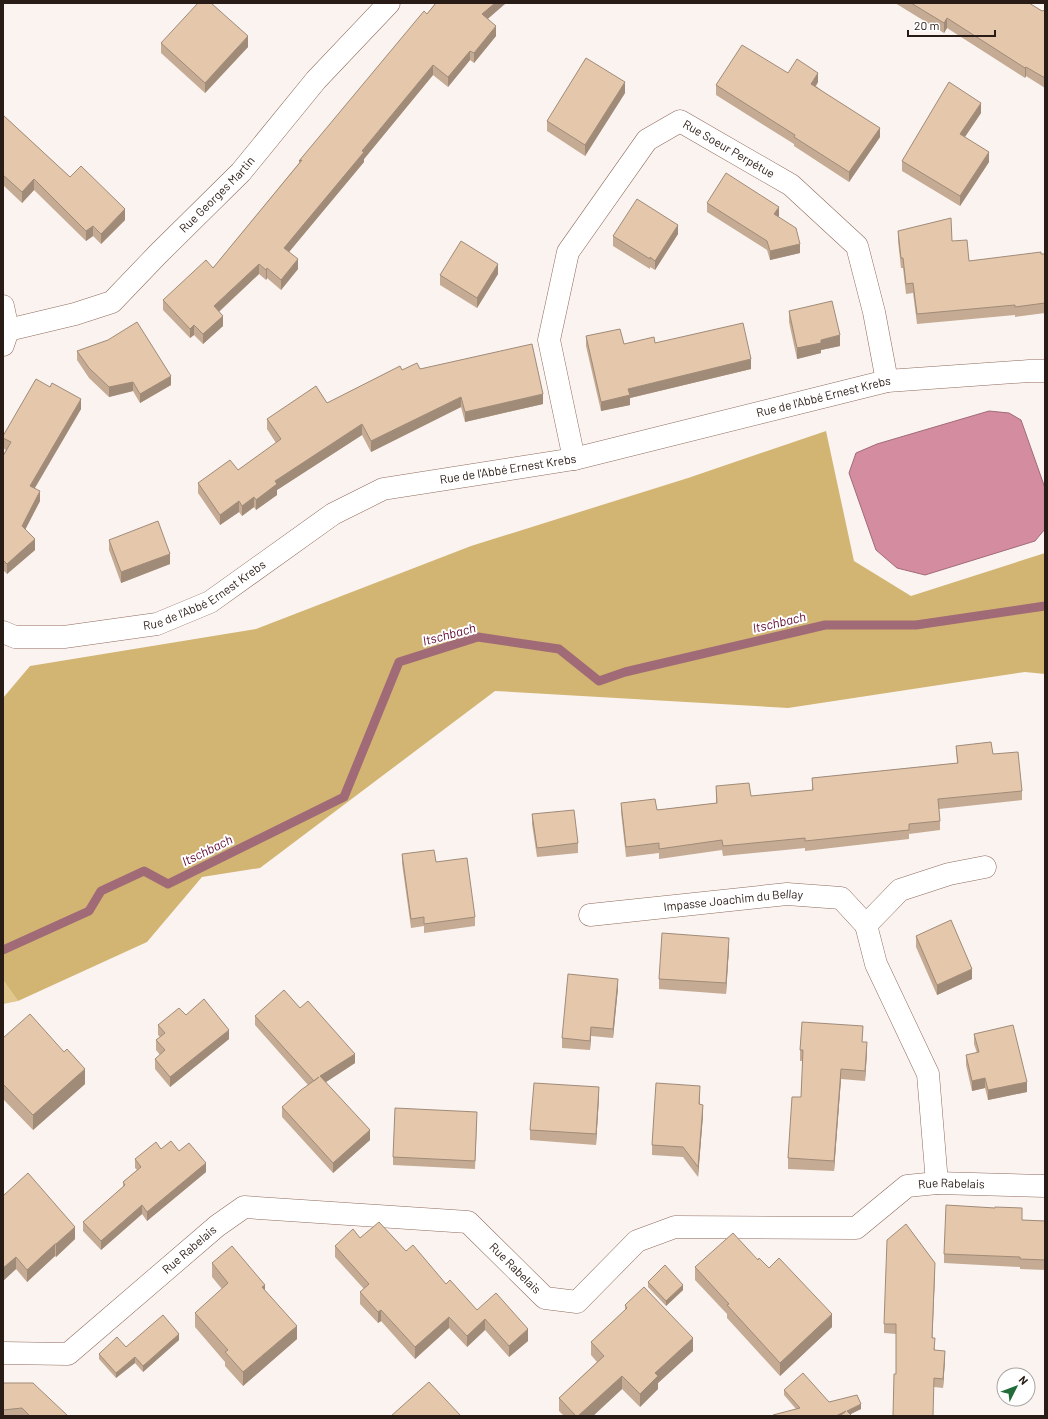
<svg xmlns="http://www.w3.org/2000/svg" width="1048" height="1419" font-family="Barlow,sans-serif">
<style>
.green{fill:#e0c78e}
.forest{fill:#d2b573}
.water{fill:#d48ca1;stroke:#a16a77}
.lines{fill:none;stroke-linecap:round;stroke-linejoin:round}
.stream{stroke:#a16a77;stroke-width:9}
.minor-casing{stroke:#8f6c5d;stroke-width:23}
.minor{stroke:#fff;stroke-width:22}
.wall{fill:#c5ab94}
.shaded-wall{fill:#a08b78}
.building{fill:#e5c7ac;stroke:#a08b78}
.labels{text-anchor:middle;stroke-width:4;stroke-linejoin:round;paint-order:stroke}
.street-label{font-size:12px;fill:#291b15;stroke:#fff}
.water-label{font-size:13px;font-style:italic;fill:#610930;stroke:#fff}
</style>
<rect width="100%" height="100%" fill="#fbf3f0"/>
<!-- green -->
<path class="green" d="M3,980l15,21 -15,3z"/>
<!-- forest -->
<path class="forest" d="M826,431l28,130 57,35 134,-43v121l-20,-2 -237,36 -293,-17 -235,177 -58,9 -55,65 -129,59 -15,-21v-282l27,-32 226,-37 215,-83 217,-68z"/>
<!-- water -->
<path class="water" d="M989,411l20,2 12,7 24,68v41l-10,12 -110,34 -28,-7 -21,-18 -27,-77 7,-20 21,-9z"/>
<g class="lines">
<!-- stream -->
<path class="stream" d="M3,950l86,-39 12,-20 43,-20 24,13 176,-87 55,-135 79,-25 81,12 40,32 26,-9 200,-47h91l129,-19"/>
<defs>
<g id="minor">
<path d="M3,306l5,24 -5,15"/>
<path id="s1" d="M8,330l67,-16 37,-12 46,-48 83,-82 75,-92 73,-77"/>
<path id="s2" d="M574,459l-25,-119 19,-88 79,-112 33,-19 111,64 66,61 17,66 13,69"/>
<path id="s3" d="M3,632l12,5h49l93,-13 53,-22 123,-88 50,-25 191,-30 313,-78 142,-10h16"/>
<path id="s4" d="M590,915l197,-21 54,4 25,27"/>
<path d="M937,1183l-9,-109 -52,-110 -10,-39 34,-35 49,-16 36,-7"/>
<path id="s5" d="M3,1353l65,1 149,-128 27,-19 224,15 77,76 32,4 60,-61 38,-14 181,1 51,-42 30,-3 108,3"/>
</g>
</defs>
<!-- minor casing -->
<use href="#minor" class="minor-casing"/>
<!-- minor -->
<use href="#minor" class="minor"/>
</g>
<!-- wall -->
<g class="wall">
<path d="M436,3h70l-19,16 9,17 -22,27 -4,-3 -22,27 -15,-12 -69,84v3l-75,90 9,17 -17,21 -14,-12 -1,2 -7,-6 -40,38 4,14 -20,18 -9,-9 -4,3 -27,-28v-10l50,-32 86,-105v-2z"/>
<path d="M895,3h134l13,8 3,-1v78l-19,-12 -1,2 -78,-50 -3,5z"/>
<path d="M161,43l87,4 -43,46 -44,-40z"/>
<path d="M788,73l30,9 -2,4 64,51 -31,45 -55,-36v-2l-78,-49v-10z"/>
<path d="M625,93l-40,63 -38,-25v-10z"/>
<path d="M981,113l-16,24 24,25 -29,44 -58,-35v-10z"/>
<path d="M3,115l67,62 55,43 -24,24 -8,-8 -7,5 -52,-51 -12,13 -19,-18z"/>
<path d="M707,203l72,13 -1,1 22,36 -30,7 -3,-10 -60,-38z"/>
<path d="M898,231l54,10 17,20 76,-7v59l-30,4v-2l-98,9 -4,-31 -7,1 -3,-26h-2l-3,-27z"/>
<path d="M678,234l-23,36 -5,-3v2l-37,-23v-10z"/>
<path d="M498,274l-21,34 -37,-23v-10z"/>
<path d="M789,311l51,35 -19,4v3l-24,6 -8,-37z"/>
<path d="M586,336l38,8 31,-1 96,26 -121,29v7l-29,6 -15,-65z"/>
<path d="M77,351l94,34 -31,18 -7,-12 -24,6 -20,-19 -12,-18z"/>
<path d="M420,369l123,35 -78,18 -4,-15 -90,45 -9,-17 -85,55v5l-21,15 -2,-3 -12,9 -3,-4 -19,13 -22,-32v-10l40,-13 38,-27 -9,-14v-10l60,-16 75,-33z"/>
<path d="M81,409l-46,79 5,13 -15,28 10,21 -28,24 -4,-4v-114l3,-6 -3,-2v-12z"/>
<path d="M109,540l61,24 -49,19 -12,-33z"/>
<path d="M956,746l37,8 29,37v9l-83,9 1,12v9l-31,4v5l-104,12v-3l-82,8 -1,-6 -63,9v-6l-33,4 -5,-45v-9l36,7 59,-7v-17l35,10 61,-6v-12l145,-15z"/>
<path d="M532,814l46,29v10l-41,4 -5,-33z"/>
<path d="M402,854l34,8 39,55v9l-51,7v-7l-13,2 -9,-65z"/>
<path d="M916,936l56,43 -35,16 -21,-48z"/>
<path d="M729,948l-3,46 -67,-5v-10z"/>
<path d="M618,988l-5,50 -22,-2 -1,14 -28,-2v-10z"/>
<path d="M300,1008l55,55 -29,19 44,58 -37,33 -51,-56v-10l26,-22 -53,-60v-9z"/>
<path d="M186,1015l43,24 -59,48 -15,-18v-10l5,-4 -4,-5v-10l4,-3 -2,-2v-10z"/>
<path d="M974,1034l53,58 -39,8 -3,-12 -13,3 -6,-26v-10l11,-2 -3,-9z"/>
<path d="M3,1038l82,46 -52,46 -30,-31z"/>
<path d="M863,1042l4,10 -2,29 -24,-2 -7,92 -46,-2v-11l13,-61 2,-36h-3v-11z"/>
<path d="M700,1096l-1,9 4,10 -5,62 -15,-20 -31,-2v-10z"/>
<path d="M599,1097l-3,48 -66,-5v-10z"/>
<path d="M477,1121l-2,48 -82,-4v-8z"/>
<path d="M161,1149l18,2 27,21 -59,49 -5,-7 -41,36 -18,-19v-9l40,-35v-5l14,-12 -2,-2v-9z"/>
<path d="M3,1196l72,43 -19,18 -1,-1 -28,26 -11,-13 -13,12z"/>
<path d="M1022,1220l23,1v49l-25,-1v-2l-76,-4v-9z"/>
<path d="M360,1238l46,13 40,33 31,26 51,31 -19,16 -24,-27 -18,17 -18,-19 -34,31 -34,-38 -3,2 -18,-19v-12l4,-3 -29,-32v-11z"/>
<path d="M758,1260l11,8 63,59 -52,49 -53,-58v-4l-32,-34v-13z"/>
<path d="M212,1263l53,27 32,49 -54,47 -18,-20v-4l-30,-35v-14l27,-24 -10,-12z"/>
<path d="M935,1272l-3,66 3,12 10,10 -2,28 -9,-1 -38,-13v-40l-12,-1v-9z"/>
<path d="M648,1282l35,8 -17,16 -18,-19z"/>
<path d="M625,1305l68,46 -35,32v6l-18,18 -18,-18 -29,27h-29l-5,-5v-13l38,-36 -6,-7v-13l34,-32z"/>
<path d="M179,1340l-36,32 -8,-9 -19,15 -17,-19v-5l27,-7z"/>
<path d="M3,1383l65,33h-65z"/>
<path d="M784,1390l45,12 32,7 -11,5 2,2h-79v-1l23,-6 -12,-14z"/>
</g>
<!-- shaded-wall -->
<g class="shaded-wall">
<path d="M495,3h11l-24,21v-10z"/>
<path d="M947,18v10l-3,5v-10z"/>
<path d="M496,26v10l-22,27v-10z"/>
<path d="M248,36v11l-43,46v-10z"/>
<path d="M470,51v9l-22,27v-10z"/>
<path d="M433,65v10l-69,84v3l-80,96v-10l78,-97z"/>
<path d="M1026,67v9l-1,2v-10z"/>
<path d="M818,73v9l-7,11v-9z"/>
<path d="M625,82v11l-40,63v-11z"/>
<path d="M981,103v10l-21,31v-10z"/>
<path d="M880,128v9l-31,45v-10z"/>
<path d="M989,152v10l-29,44v-10z"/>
<path d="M34,179v11l-12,13v-11z"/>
<path d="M779,207v9l-5,7v-9z"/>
<path d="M125,209v11l-24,24v-10z"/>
<path d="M678,225v9l-23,36v-9z"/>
<path d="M93,226v10l-7,5v-10z"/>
<path d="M800,244v9l-30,7v-9z"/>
<path d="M298,259v10l-17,21v-10z"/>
<path d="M259,264v10l-45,42v-10z"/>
<path d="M498,264v10l-21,34v-10z"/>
<path d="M267,268v10l-1,2v-10z"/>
<path d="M223,316v10l-20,18v-10z"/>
<path d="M194,325v10l-4,3v-9z"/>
<path d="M840,335v11l-19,4v3l-24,6v-11l24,-8z"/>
<path d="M751,359v10l-121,29v7l-29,6v-9l27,-13z"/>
<path d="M171,376v9l-31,18v-9z"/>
<path d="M133,382v9l-24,6v-10z"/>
<path d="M543,394v10l-78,18v-10z"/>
<path d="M461,397v10l-90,45v-11z"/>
<path d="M81,399v10l-51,87v-10z"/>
<path d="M362,424v11l-85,55v5l-21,15v-10l19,-19z"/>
<path d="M40,491v10l-18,35v-10z"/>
<path d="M254,497v10l-12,9v-10z"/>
<path d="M239,501v11l-19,13v-10z"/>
<path d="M35,539v11l-28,24v-10z"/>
<path d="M170,554v10l-49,19v-11z"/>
<path d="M729,938v10l-3,46v-11z"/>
<path d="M972,969v10l-35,16v-10z"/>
<path d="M618,979v9l-5,50v-9z"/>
<path d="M591,1027v9l-1,14v-9z"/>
<path d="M229,1030v9l-59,48v-10z"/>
<path d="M867,1042v10l-2,29v-10z"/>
<path d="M355,1054v9l-35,23v-10z"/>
<path d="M85,1069v15l-52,46v-15z"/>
<path d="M841,1069v10l-7,92v-10z"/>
<path d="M985,1078v10l-13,3v-10z"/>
<path d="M1027,1082v10l-39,8v-10z"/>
<path d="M700,1086v10l-1,19v-11z"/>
<path d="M599,1087v10l-3,48v-11z"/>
<path d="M703,1105v10l-5,62v-10z"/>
<path d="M370,1130v10l-37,33v-10z"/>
<path d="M206,1163v9l-59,49v-9z"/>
<path d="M142,1205v9l-41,36v-9z"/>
<path d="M75,1227v12l-19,18v-13z"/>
<path d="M55,1244v12l-28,26v-12z"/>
<path d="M16,1257v12l-13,12v-13z"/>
<path d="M935,1263v9l-3,76v-10z"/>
<path d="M265,1285v14l-3,-12z"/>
<path d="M683,1285v5l-17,16v-5z"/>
<path d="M381,1310v11l-3,2v-11z"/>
<path d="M832,1314v13l-52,49v-13z"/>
<path d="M449,1317v11l-34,31v-12z"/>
<path d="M485,1319v11l-18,17v-11z"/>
<path d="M297,1326v13l-54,47v-14z"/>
<path d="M528,1329v12l-19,16v-11z"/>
<path d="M179,1334v6l-36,32v-6z"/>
<path d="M693,1338v13l-35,32v6l-18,18v-13l15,-21z"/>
<path d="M945,1351v9l-2,28v-9z"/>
<path d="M135,1357v6l-19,15v-5z"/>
<path d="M622,1376v13l-29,27h-15z"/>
<path d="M861,1404v5l-14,7v-5z"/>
<path d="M846,1411v5h-10z"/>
</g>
<!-- building -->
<g class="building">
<path d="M198,3h13l37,33 -43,47 -44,-40z"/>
<path d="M436,3h59l-13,11 14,12 -22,27 -4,-2 -22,26 -15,-12 -71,86 2,1 -80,96 14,11 -17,21 -14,-12 -1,2 -7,-6 -45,42 9,10 -20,18 -9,-9 -4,4 -27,-29 43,-40 7,8 89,-108 -3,1 125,-150 3,3z"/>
<path d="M911,3h118l13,8 3,-1v68l-19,-11 -1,1 -78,-50 -3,5z"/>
<path d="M742,45l46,28 9,-14 21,14 -7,11 69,44 -31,44 -55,-35 1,-2 -79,-50z"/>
<path d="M586,58l39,24 -40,63 -38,-24z"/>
<path d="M949,82l32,21 -21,31 29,18 -29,44 -58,-35z"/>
<path d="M3,115l67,62 11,-11 44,43 -24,25 -8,-8 -7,5 -52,-52 -12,13 -19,-17z"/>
<path d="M726,173l53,34 -5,7 22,14 4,16 -30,7 -3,-10 -60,-38z"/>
<path d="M637,199l41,26 -23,36 -5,-4v2l-37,-23z"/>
<path d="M951,218l1,23 15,-1 2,21 72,-9v2h4v49l-30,4v-2l-98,9 -4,-31 -7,1 -3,-26h-2l-3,-27z"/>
<path d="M461,241l37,23 -21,34 -37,-23z"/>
<path d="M832,301l8,34 -19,5v3l-24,5 -8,-37z"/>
<path d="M137,322l34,54 -31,18 -7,-12 -24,5 -20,-19 -12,-17 31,-11z"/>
<path d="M743,323l8,36 -123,30 2,6 -29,7 -15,-66 34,-7 4,15 30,-7 1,6z"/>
<path d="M532,344l11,50 -78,18 -4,-15 -90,44 -9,-17 -87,57 2,3 -21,16 -2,-3 -12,9 -3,-5 -19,14 -22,-32 32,-23 8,10 43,-31 -14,-20 49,-33 11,17 73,-37 2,4 15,-7 3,6z"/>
<path d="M36,379l14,8 2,-4 29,16 -51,87 10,5 -18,35 13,13 -28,25 -4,-4v-104l8,-14 -8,-4v-2z"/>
<path d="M158,521l12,33 -49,18 -12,-32z"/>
<path d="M991,742l2,12 25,-2 4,39 -84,8 2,22 -31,3v6l-104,11v-3l-82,8 -1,-6 -63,9v-6l-33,4 -5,-44 34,-4 2,11 60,-7 -1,-17 33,-3 2,13 62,-6 -1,-12 146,-15 -2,-17z"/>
<path d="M574,810l4,33 -41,5 -5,-34z"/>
<path d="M434,850l2,12 31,-4 8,59 -51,7v-7l-13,2 -9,-65z"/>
<path d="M951,920l21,49 -35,16 -21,-49z"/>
<path d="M662,933l67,5 -3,45 -67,-4z"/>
<path d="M568,974l50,5 -5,50 -22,-2 -1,14 -28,-3z"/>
<path d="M284,990l16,18 8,-7 47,53 -35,22 50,54 -37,33 -51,-56 19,-17 18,-13 -5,4 -59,-65z"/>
<path d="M204,999l25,31 -59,47 -15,-18 10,-9 -9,-10 9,-7 -7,-8 21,-17 7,7z"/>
<path d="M30,1014l34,38 3,-3 18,20 -52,46 -30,-31v-46z"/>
<path d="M802,1022l61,4 -1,16h5l-2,29 -24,-2 -7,92 -46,-3 4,-61h9l2,-47h-3z"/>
<path d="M1013,1025l14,57 -39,8 -3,-12 -13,3 -6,-26 13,-3 -5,-18z"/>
<path d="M534,1083l65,4 -3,47 -66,-4z"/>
<path d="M656,1083l44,3 -1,18 4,1 -5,62 -15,-20 -31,-2z"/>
<path d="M395,1108l82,4 -2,49 -82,-4z"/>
<path d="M171,1141l8,10 10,-8 17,20 -59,49 -5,-7 -41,36 -18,-19 42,-37 -2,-3 18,-15 -6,-8 21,-17 5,7z"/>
<path d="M28,1173l47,54 -19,17h-1l-28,26 -11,-13 -13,11v-72z"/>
<path d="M946,1205l49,3v-1l27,1v12l23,1v39l-25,-1v-2l-76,-3z"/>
<path d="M379,1222l27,29 7,-6 33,39 4,-4 27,30 19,-17 32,36 -19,17 -24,-27 -18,17 -18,-19 -34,30 -34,-37 -3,2 -18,-20 9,-8 -34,-38 18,-17 7,9z"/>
<path d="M906,1224l29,39 -3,75h3l-1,12 11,1 -2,28 -9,-1 -1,38h-40l1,-42h2v-50h-12l3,-84z"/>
<path d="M733,1233l25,27 1,-2 10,10 10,-10 53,56 -52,49 -53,-58 2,-1 -34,-37z"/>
<path d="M232,1246l33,39 -3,2 35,39 -54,46 -18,-20 3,-2 -33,-37 33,-30 -16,-20z"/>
<path d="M665,1265l18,20 -17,16 -18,-19z"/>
<path d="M644,1287l49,51 -38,35 3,3 -18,18 -18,-18 -44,40h-2l-17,-18 45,-42 -13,-14 36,-34 -2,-3z"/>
<path d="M163,1315l16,19 -36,32 -8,-9 -19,16 -17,-19 18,-17 9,10z"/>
<path d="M803,1373l26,29 28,-7 4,9 -14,7 5,5h-12l6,-5 -10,5h-62l-1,-1 27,-7 -16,-18z"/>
<path d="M429,1382l32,34h-70z"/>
<path d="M3,1383h30l35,33h-38l-8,-8 -19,2z"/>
</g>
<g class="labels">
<!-- street labels -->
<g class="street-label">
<text dy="4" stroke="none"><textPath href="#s2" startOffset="443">Rue Soeur Perpétue</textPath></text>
<text dy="4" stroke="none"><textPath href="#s1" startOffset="258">Rue Georges Martin</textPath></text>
<text dy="4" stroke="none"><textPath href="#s3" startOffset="871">Rue de l'Abbé Ernest Krebs</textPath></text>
<text dy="4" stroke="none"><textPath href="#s3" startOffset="547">Rue de l'Abbé Ernest Krebs</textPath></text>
<text dy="4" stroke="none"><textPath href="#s3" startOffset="211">Rue de l'Abbé Ernest Krebs</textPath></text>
<text dy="4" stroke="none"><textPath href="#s4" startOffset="144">Impasse Joachim du Bellay</textPath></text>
<text dy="4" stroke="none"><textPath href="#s5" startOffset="1077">Rue Rabelais</textPath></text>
<text dy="4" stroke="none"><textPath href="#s5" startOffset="225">Rue Rabelais</textPath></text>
<text dy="4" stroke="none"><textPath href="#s5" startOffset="585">Rue Rabelais</textPath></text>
</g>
<!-- water labels -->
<g class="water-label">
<text transform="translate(779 622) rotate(-13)" y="5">Itschbach</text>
<text transform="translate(449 634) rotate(-15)" y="5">Itschbach</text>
<text transform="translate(207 850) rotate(-26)" y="5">Itschbach</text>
</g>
</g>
<!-- border -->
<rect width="1048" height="1419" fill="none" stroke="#291b15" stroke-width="8"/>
<!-- north arrow -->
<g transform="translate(1016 1387) rotate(48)"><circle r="19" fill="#ffffff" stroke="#a9a4a1"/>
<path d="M0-3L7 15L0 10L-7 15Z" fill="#226c39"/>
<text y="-6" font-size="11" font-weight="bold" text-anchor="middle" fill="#291b15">N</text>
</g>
<!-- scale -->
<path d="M908 30v6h87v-6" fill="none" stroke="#291b15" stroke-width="2"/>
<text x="914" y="30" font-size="12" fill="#291b15" stroke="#ffffff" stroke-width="3" paint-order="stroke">20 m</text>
</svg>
